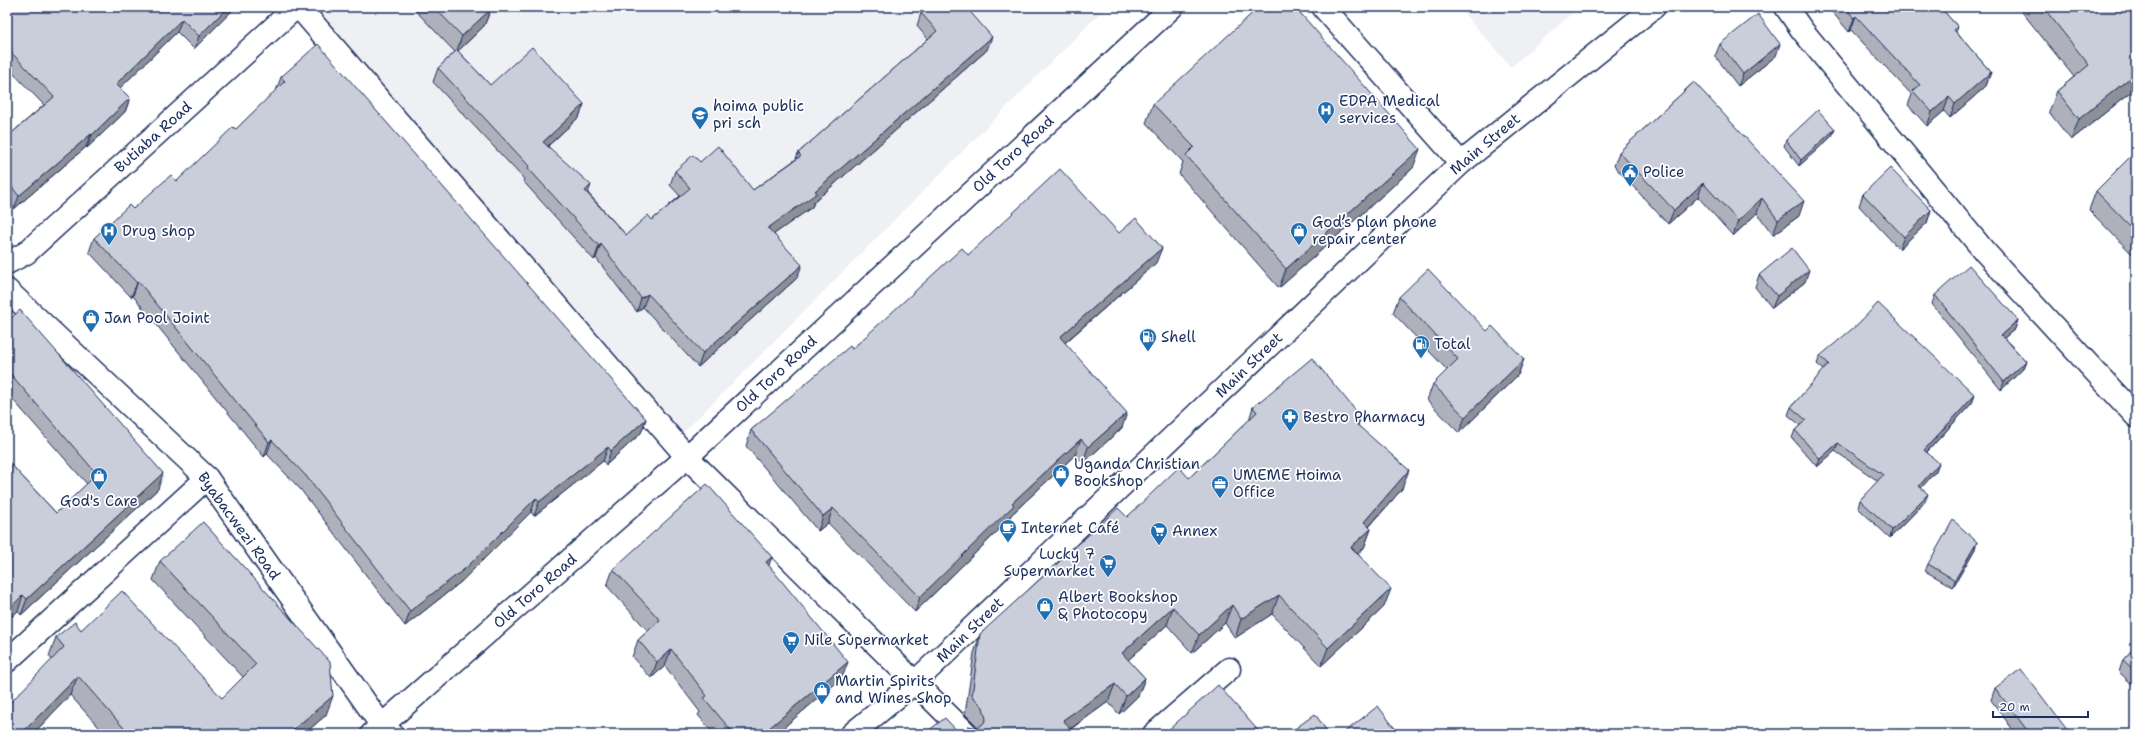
<svg xmlns="http://www.w3.org/2000/svg" width="2143" height="741" font-family="'Shantell Sans',sans-serif">
<style>
.built{fill:#eff0f4}
.lines{fill:none;stroke-linecap:round;stroke-linejoin:round}
.minor-casing{stroke:#1b2f5e;stroke-width:25}
.major-casing{stroke:#1b2f5e;stroke-width:25}
.minor{stroke:#fff;stroke-width:22}
.major{stroke:#fff;stroke-width:22}
.wall{fill:#aeb1bb;stroke:#1b2f5e}
.shaded-wall{fill:#8d9099;stroke:#1b2f5e}
.building{fill:#caceda;stroke:#1b2f5e}
.labels{text-anchor:middle;stroke-width:3.5;stroke-linejoin:round;paint-order:stroke}
.poi-label{font-size:15px;fill:#1b2f5e;stroke:#fff;text-anchor:start}
.street-label{font-size:15px;fill:#1b2f5e;stroke:#fff}
</style>
<rect width="100%" height="100%" fill="#fff"/>
<filter id="ink" filterUnits="userSpaceOnUse"><feTurbulence type="fractalNoise" baseFrequency=".025" numOctaves="2"/><feDisplacementMap in="SourceGraphic" scale="8" xChannelSelector="R" yChannelSelector="G"/><feConvolveMatrix kernelMatrix="1 2 1 2 8 2 1 2 1" color-interpolation-filters="sRGB"/></filter>
<g filter="url(#ink)">
<!-- built -->
<g class="built">
<path d="M332,7h774l-423,426 -171,-190 -191,-227z"/>
<path d="M1458,7h121l-68,60z"/>
</g>
<g class="lines">
<defs>
<g id="minor">
<path d="M299,7l388,450 280,277"/>
<path d="M1323,7l138,156"/>
<path d="M1786,7l16,23 183,222 151,164"/>
<path d="M7,661l200,-183"/>
<path d="M372,734l315,-277 485,-450"/>
<path d="M852,734l63,-52 546,-519 193,-156"/>
<path d="M1154,734l75,-65"/>
</g>
<g id="major">
<path d="M7,263l19,-10 270,-246"/>
<path d="M7,290l200,188 175,248 10,8"/>
</g>
</defs>
<!-- minor casing -->
<use href="#minor" class="minor-casing"/>
<!-- major casing -->
<use href="#major" class="major-casing"/>
<!-- minor -->
<use href="#minor" class="minor"/>
<!-- major -->
<use href="#major" class="major"/>
</g>
<!-- wall -->
<g class="wall">
<path d="M7,7h229l-42,42 -17,-17 -57,56 10,10 -5,14 -38,36 -1,-1 -72,62 -7,-9v-63l37,-32 -37,-38z"/>
<path d="M416,7h73l2,2 -7,17 -26,25 32,34 94,19 -5,13 -31,29 40,47 38,42 26,-15 28,-24 -10,-11 5,-14 25,-9 53,28 43,-31 2,-6 130,-114 -11,-13 4,-13 66,37 -173,152 -2,5 -38,27 23,44 -99,89 -55,-60 -6,5 -41,-54 -2,2 -71,-79 1,-2 -91,-97 5,-14 17,-16 -40,-42z"/>
<path d="M1828,7h112l18,20 -2,5 35,40 -5,14 -36,32 -6,-7 -17,15 -19,-21 4,-10 -61,-65 -2,2z"/>
<path d="M2018,7h118v81l-65,52 -22,-28 8,-21 17,-14z"/>
<path d="M1720,44l56,12 -38,30 -23,-30z"/>
<path d="M281,77l365,342 -5,14 -35,32 -3,-4 -69,55 -3,-4 -69,69 -57,45 -104,-136 -34,-36 -3,3 -131,-161 -2,1 -42,-45 5,-14 39,-29 44,-28 59,-52 40,-38z"/>
<path d="M1694,82l105,134 -26,19 -16,-22 -24,23 -35,-39 -30,27 -54,-58 5,-14z"/>
<path d="M1153,104l260,64 -134,120 -100,-114 4,-12 -37,-39z"/>
<path d="M1835,129l-3,7 -33,30 -15,-20 2,-6z"/>
<path d="M2136,158v100l-47,-48 7,-19z"/>
<path d="M1863,194l68,16 -4,13 -28,26 -40,-43z"/>
<path d="M1119,233l37,30 -91,80 57,85 -39,35 -8,-8 -64,60 -3,6 -93,91 -87,-89 -10,8 -72,-85 5,-16 217,-175z"/>
<path d="M1759,275l46,7 -33,26 -17,-21z"/>
<path d="M1935,295l83,25 -3,9 -11,9 22,23 -4,9 -21,20 -69,-86z"/>
<path d="M1399,297l88,34 37,28 -6,16 -59,58 -32,-33 6,-16 14,-14 -54,-57z"/>
<path d="M7,322l151,167 -137,126 -3,-4 -11,10v-161l49,53 31,-29 -80,-91z"/>
<path d="M1820,356l155,39 -3,8 -45,49 9,19 -15,17 4,14 -35,36 -32,-30 2,-8 18,-19 -43,-30 -18,16 -25,-29 3,-8 5,-5 -12,-10 3,-8 33,-37 -7,-6z"/>
<path d="M1253,407l108,10 -3,8 44,64 -33,38 2,2 -7,19 -6,5 26,54 -63,59 -49,-52 -37,24 -10,-15 -33,30 -25,-28 -39,35 17,18 -7,18 -19,18 -11,-12 -37,27 1,5h-107l3,-8 9,2 -1,-3 -11,-11 9,-61 6,-19 147,-117 62,-39 60,-58z"/>
<path d="M1975,549l-22,38 -28,-16 3,-7z"/>
<path d="M160,561l166,154 -22,19h-199l-35,-39 -37,39h-26l45,-74 -3,-4 7,-19 25,-7 141,68 21,-21 -90,-97z"/>
<path d="M769,566l73,112 -66,56h-62l-16,-19 2,-3 -35,-46 -14,12 -19,-21 6,-17 10,-9 -41,-45 6,-17z"/>
<path d="M2136,645v43l-17,-16 4,-12z"/>
<path d="M1995,688l73,43 -1,3h-51l-25,-34z"/>
</g>
<!-- shaded-wall -->
<g class="shaded-wall">
<path d="M228,7h8l-42,42 5,-13z"/>
<path d="M491,9l-7,17 -28,27 6,-17z"/>
<path d="M1856,16l-5,14 -2,2 5,-14z"/>
<path d="M182,19l-5,13 -66,65 5,-13z"/>
<path d="M992,37l-5,13 -173,152 -2,5 -49,35 5,-14 47,-37z"/>
<path d="M1780,44l-4,12 -38,30 5,-12z"/>
<path d="M1991,72l-5,14 -36,32 5,-14z"/>
<path d="M2136,73v15l-65,52 8,-21z"/>
<path d="M1949,97l-5,14 -17,15 5,-14z"/>
<path d="M130,98l-5,14 -38,36 5,-13z"/>
<path d="M584,104l-5,13 -41,38 5,-13z"/>
<path d="M1835,129l-3,7 -33,30 2,-6z"/>
<path d="M91,134l-5,13 -72,62 5,-13z"/>
<path d="M1420,149l-7,19 -134,120 7,-19z"/>
<path d="M1703,183l-5,14 -30,27 6,-14z"/>
<path d="M591,185l-5,13 -1,-7z"/>
<path d="M1762,198l-5,15 -24,23 5,-15z"/>
<path d="M1804,201l-5,15 -26,19 5,-15z"/>
<path d="M1931,210l-4,13 -28,26 5,-12z"/>
<path d="M601,244l-5,14 -2,2 5,-14z"/>
<path d="M1162,248l-6,15 -102,89 6,-15z"/>
<path d="M802,265l-5,13 -99,89 5,-14z"/>
<path d="M1809,270l-4,12 -33,26 5,-12z"/>
<path d="M138,281l-5,15 -2,1 6,-14z"/>
<path d="M648,294l-5,13 -6,5 4,-14z"/>
<path d="M2018,320l-3,9 -17,14 3,-8z"/>
<path d="M1524,359l-6,16 -59,58 6,-16z"/>
<path d="M2026,361l-4,9 -21,20 3,-8z"/>
<path d="M1975,395l-3,8 -51,55 3,-8z"/>
<path d="M1127,413l-5,15 -39,35 5,-16z"/>
<path d="M1361,417l-7,18v-13z"/>
<path d="M646,419l-5,14 -35,32 5,-14z"/>
<path d="M1081,439l-6,16 -64,60 -3,6 -93,91 5,-15 92,-94z"/>
<path d="M272,440l-5,14 -3,3 5,-15z"/>
<path d="M1838,443l-3,8 -18,16 3,-8z"/>
<path d="M608,447l-5,14 -69,55 5,-14z"/>
<path d="M1939,463l-3,8 -20,23 3,-8z"/>
<path d="M1409,470l-7,19 -45,51 7,-18z"/>
<path d="M163,473l-5,16 -137,126 6,-16z"/>
<path d="M1928,494l-3,8 -35,36 2,-8z"/>
<path d="M536,498l-5,14 -69,69 -57,45 5,-15z"/>
<path d="M833,508l-5,15 -10,8 5,-15z"/>
<path d="M1371,529l-7,19 -19,17 6,-18z"/>
<path d="M1977,542l-2,7 -22,38 2,-7z"/>
<path d="M772,557l-6,16v-11z"/>
<path d="M1391,589l-7,18 -63,59 7,-18z"/>
<path d="M23,595l-5,16 -11,10v-10z"/>
<path d="M1279,595l-7,19 -37,24 6,-19z"/>
<path d="M1232,605l-7,18 -33,30 7,-18z"/>
<path d="M1173,607l-6,18 -51,46 6,-18z"/>
<path d="M671,649l-6,17 -14,12 6,-16z"/>
<path d="M848,662l-6,16 -66,56h-14z"/>
<path d="M78,676l-8,19 -37,39h-12z"/>
<path d="M1145,678l-7,18 -19,18 7,-18z"/>
<path d="M1115,684l-7,18 -45,32v-14z"/>
<path d="M333,696l-7,19 -22,19h-16z"/>
</g>
<!-- building -->
<g class="building">
<path d="M7,7h221l-29,29 -17,-17 -66,65 14,14 -38,37 -1,-1 -72,62 -12,-15v-44l47,-40 -47,-49z"/>
<path d="M434,7h55l2,2 -29,27z"/>
<path d="M928,7h38l26,30 -177,154 2,2 -49,35 34,37 -99,88 -55,-59 -7,4 -40,-54 -2,2 -71,-78 1,-2 -91,-98 19,-18 33,35 42,-38 52,57 -41,38 48,43 -6,6 41,44 22,-20 4,5 38,-32 -15,-17 18,-16 7,7 18,-16 35,44 48,-34 -3,-3 139,-122 -16,-18z"/>
<path d="M1259,7h36l125,142 -134,120 -100,-114 8,-8 -41,-43z"/>
<path d="M1845,7h95l18,20 -4,3 37,42 -36,32 -6,-7 -17,15 -19,-21 7,-6 -64,-69 -2,2z"/>
<path d="M2043,7h93v66l-57,46 -22,-28 32,-26z"/>
<path d="M1758,14l22,30 -37,30 -23,-30z"/>
<path d="M318,44l328,375 -35,32 -3,-4 -69,55 -3,-4 -69,69 -57,44 -104,-135 -34,-36 -3,2 -131,-161 -1,2 -43,-45 35,-33 4,4 38,-34 6,6 56,-54 3,2 49,-48 -4,-4z"/>
<path d="M1694,82l110,119 -26,19 -16,-22 -24,23 -35,-38 -29,27 -55,-58z"/>
<path d="M1818,110l17,19 -34,31 -15,-20z"/>
<path d="M2133,154l3,4v74l-40,-41z"/>
<path d="M1890,168l41,42 -27,27 -41,-43z"/>
<path d="M1060,169l59,64 17,-15 26,30 -102,89 67,76 -39,34 -7,-8 -69,64 2,2 -94,92 -87,-89 -10,8 -72,-86 99,-84 2,3 110,-101 6,7z"/>
<path d="M1792,248l17,22 -32,26 -18,-21z"/>
<path d="M1969,265l49,55 -17,15 25,26 -22,21 -69,-87z"/>
<path d="M1428,269l59,62 5,-5 32,33 -59,58 -32,-33 25,-25 -59,-62z"/>
<path d="M1878,303l97,92 -51,55 15,13 -20,23 9,8 -36,36 -32,-30 23,-25 -45,-32 -18,16 -25,-29 11,-10 -15,-13 38,-43 -9,-8 38,-32z"/>
<path d="M20,310l143,163 -136,126 -4,-4 -16,16v-151l49,53 41,-39 -90,-104v-48z"/>
<path d="M1312,358l49,59 -7,5 55,48 -45,52 7,7 -20,18 40,42 -63,59 -49,-53 -38,24 -9,-14 -33,30 -26,-28 -51,46 23,25 -19,18 -11,-12 -52,36 10,11 -5,3h-102l2,-8 9,2 6,-4 3,-5 -3,-12 -11,-11 8,-62 138,-126 9,9 52,-50 10,11 68,-66 -4,-5z"/>
<path d="M707,484l65,73 -6,5 82,100 -86,72h-28l-30,-36 3,-2 -36,-47 -14,13 -19,-22 22,-20 -47,-51z"/>
<path d="M1953,520l24,22 -22,38 -27,-16z"/>
<path d="M203,522l127,140 3,34 -45,38h-159l-51,-58 -57,58h-14v-28l57,-59 -8,-10 19,-15 6,8 41,-39 100,107 34,-34 -96,-103z"/>
<path d="M2136,645v27l-13,-12z"/>
<path d="M2021,669l47,62 -4,3h-34l-35,-46z"/>
<path d="M1218,685l43,49h-97z"/>
<path d="M1378,706l21,28h-57z"/>
<path d="M1315,714l14,20h-41z"/>
<path d="M945,718l15,16h-37h1z"/>
</g>
</g>
<!-- icons -->
<defs>
<symbol id="hospital-pin" viewBox="-11 -11 22 30"><path d="M0 17L-7.5 6A9.5 9.5 0 1 1 7.5 6Z" fill="#1f6fb2" stroke="#fff"/><path d="M-5-5h3v3.5h4V-5h3V5h-3V1.5h-4V5h-3Z" fill="#fff"/></symbol>
<symbol id="school-pin" viewBox="-11 -11 22 30"><path d="M0 17L-7.5 6A9.5 9.5 0 1 1 7.5 6Z" fill="#1f6fb2" stroke="#fff"/><path d="M0-5L7-2L0 1L-7-2ZM-4 1L0 2.5L4 1V4Q0 6-4 4Z" fill="#fff"/></symbol>
<symbol id="civic-pin" viewBox="-11 -11 22 30"><path d="M0 17L-7.5 6A9.5 9.5 0 1 1 7.5 6Z" fill="#1f6fb2" stroke="#fff"/><path d="M-.6-6.5H3V-4.5H.6V-3L4-1V1h2V6H-6V1h2V-1L-.6-3ZM-1.2 2.5V6h2.4V2.5Z" fill="#fff"/></symbol>
<symbol id="shop-pin" viewBox="-11 -11 22 30"><path d="M0 17L-7.5 6A9.5 9.5 0 1 1 7.5 6Z" fill="#1f6fb2" stroke="#fff"/><path d="M-5-2.5h2.3a2.7 3.5 0 0 1 5.4 0H5L5.5 6h-11ZM-1.5-2.5h3a1.5 2.3 0 0 0-3 0Z" fill="#fff"/></symbol>
<symbol id="fuel-pin" viewBox="-11 -11 22 30"><path d="M0 17L-7.5 6A9.5 9.5 0 1 1 7.5 6Z" fill="#1f6fb2" stroke="#fff"/><path d="M-5.5-6h7V0h2V4h1.3V-2.5L3-4.5l.8-.8L6-3V5H2.5V1h-1V6h-7ZM-4.2-4.7v3.2H.2V-4.7Z" fill="#fff"/></symbol>
<symbol id="pharmacy-pin" viewBox="-11 -11 22 30"><path d="M0 17L-7.5 6A9.5 9.5 0 1 1 7.5 6Z" fill="#1f6fb2" stroke="#fff"/><path d="M-2-6h4v4h4v4h-4v4h-4v-4h-4v-4h4Z" fill="#fff"/></symbol>
<symbol id="office-pin" viewBox="-11 -11 22 30"><path d="M0 17L-7.5 6A9.5 9.5 0 1 1 7.5 6Z" fill="#1f6fb2" stroke="#fff"/><path d="M-6-3h4V-5.5h4V-3h4V5H-6ZM-1-4.5V-3h2v-1.5ZM-6 0V1H6V0Z" fill="#fff"/></symbol>
<symbol id="cafe-pin" viewBox="-11 -11 22 30"><path d="M0 17L-7.5 6A9.5 9.5 0 1 1 7.5 6Z" fill="#1f6fb2" stroke="#fff"/><path d="M-5.5-4.5H6V0H3Q3 3.5 0 3.5H-2.5Q-5.5 3.5-5.5 0ZM3-3.2v2h1.7v-2ZM-6 4.5H4V6H-6Z" fill="#fff"/></symbol>
<symbol id="supermarket-pin" viewBox="-11 -11 22 30"><path d="M0 17L-7.5 6A9.5 9.5 0 1 1 7.5 6Z" fill="#1f6fb2" stroke="#fff"/><path d="M-6-5.5h2.5l.6 2H6L4.5 2H-2.5L-4.4-4H-6ZM-1.5 3.2a1.3 1.3 0 1 0 .1 0ZM3 3.2a1.3 1.3 0 1 0 .1 0Z" fill="#fff"/></symbol>
</defs>
<g fill-rule="evenodd">
<use href="#hospital-pin" x="1316" y="100" width="20" height="27"/>
<use href="#school-pin" x="690" y="105" width="20" height="27"/>
<use href="#civic-pin" x="1620" y="162" width="20" height="27"/>
<use href="#hospital-pin" x="99" y="221" width="20" height="27"/>
<use href="#shop-pin" x="1289" y="221" width="20" height="27"/>
<use href="#shop-pin" x="81" y="308" width="20" height="27"/>
<use href="#fuel-pin" x="1138" y="327" width="20" height="27"/>
<use href="#fuel-pin" x="1411" y="334" width="20" height="27"/>
<use href="#pharmacy-pin" x="1280" y="407" width="20" height="27"/>
<use href="#shop-pin" x="1051" y="463" width="20" height="27"/>
<use href="#shop-pin" x="89" y="466" width="20" height="27"/>
<use href="#office-pin" x="1210" y="474" width="20" height="27"/>
<use href="#cafe-pin" x="998" y="518" width="20" height="27"/>
<use href="#supermarket-pin" x="1149" y="521" width="20" height="27"/>
<use href="#supermarket-pin" x="1098" y="553" width="20" height="27"/>
<use href="#shop-pin" x="1035" y="596" width="20" height="27"/>
<use href="#supermarket-pin" x="781" y="630" width="20" height="27"/>
<use href="#shop-pin" x="812" y="680" width="20" height="27"/>
</g>
<g class="labels">
<!-- poi labels -->
<g class="poi-label">
<text x="1339" y="106">EDPA Medical<tspan x="1339" dy="17">services</tspan></text>
<text x="713" y="111">hoima public<tspan x="713" dy="17">pri sch</tspan></text>
<text x="1643" y="177">Police</text>
<text x="1312" y="227">God’s plan phone<tspan x="1312" dy="17">repair center</tspan></text>
<text x="122" y="236">Drug shop</text>
<text x="104" y="323">Jan Pool Joint</text>
<text x="1161" y="342">Shell</text>
<text x="1434" y="349">Total</text>
<text x="1303" y="422">Bestro Pharmacy</text>
<text x="1074" y="469">Uganda Christian<tspan x="1074" dy="17">Bookshop</tspan></text>
<text x="1233" y="480">UMEME Hoima<tspan x="1233" dy="17">Office</tspan></text>
<text x="99" y="506" text-anchor="middle">God's Care</text>
<text x="1021" y="533">Internet Café</text>
<text x="1172" y="536">Annex</text>
<text x="1095" y="559" text-anchor="end">Lucky 7<tspan x="1095" dy="17">Supermarket</tspan></text>
<text x="1058" y="602">Albert Bookshop<tspan x="1058" dy="17">&amp; Photocopy</tspan></text>
<text x="804" y="645">Nile Supermarket</text>
<text x="835" y="686">Martin Spirits<tspan x="835" dy="17">and Wines Shop</tspan></text>
</g>
<!-- street labels -->
<g class="street-label">
<text transform="translate(153 137) rotate(-42)" y="5">Butiaba Road</text>
<text transform="translate(1485 144) rotate(-40)" y="5">Main Street</text>
<text transform="translate(1013 154) rotate(-43)" y="5">Old Toro Road</text>
<text transform="translate(1249 365) rotate(-44)" y="5">Main Street</text>
<text transform="translate(776 374) rotate(-43)" y="5">Old Toro Road</text>
<text transform="translate(239 526) rotate(54)" y="5">Byabacwezi Road</text>
<text transform="translate(535 591) rotate(-41)" y="5">Old Toro Road</text>
<text transform="translate(970 630) rotate(-44)" y="5">Main Street</text>
</g>
</g>
<!-- margin -->
<rect width="2143" height="741" fill="none" stroke="#fff" stroke-width="24"/>
<rect x="12" y="12" width="2119" height="717" fill="none" stroke="#1b2f5e" stroke-width="1.5" filter="url(#ink)"/>
<!-- scale -->
<path d="M1993 711v6h95v-6" fill="none" stroke="#1b2f5e" stroke-width="2"/>
<text x="1999" y="711" font-size="12" fill="#1b2f5e" stroke="#ffffff" stroke-width="3" paint-order="stroke">20 m</text>
</svg>
